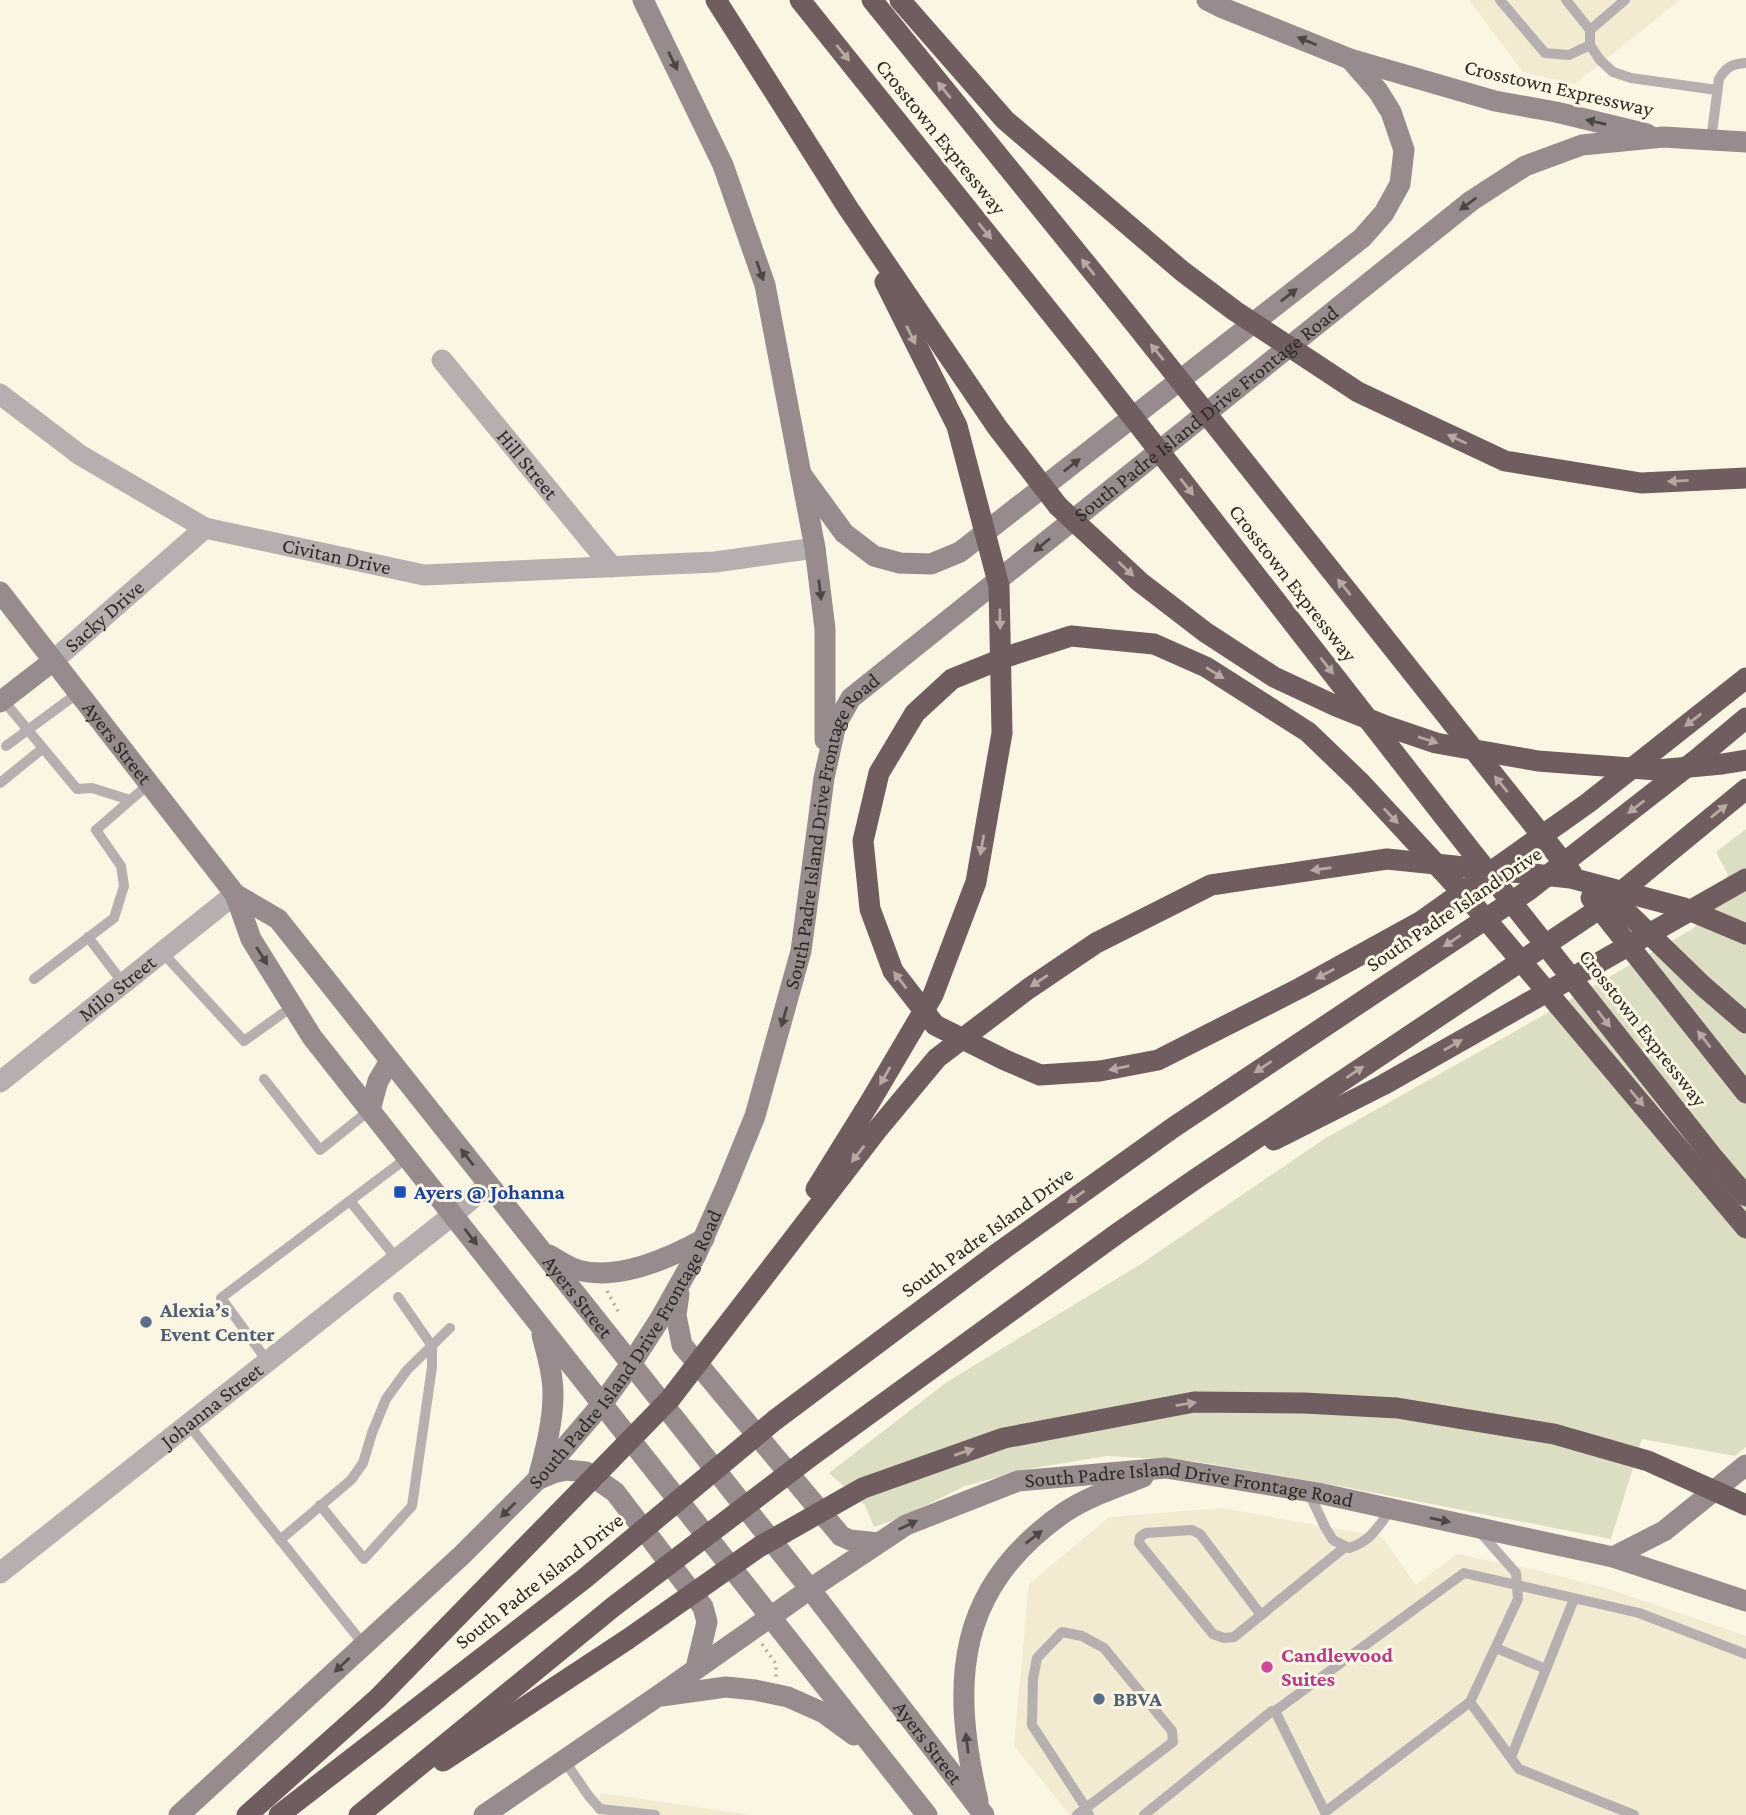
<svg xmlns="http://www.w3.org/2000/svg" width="1746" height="1815" font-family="'Crimson Pro',serif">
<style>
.built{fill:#f2ead1}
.green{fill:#dbdec2}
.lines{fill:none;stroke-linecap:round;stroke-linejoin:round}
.path{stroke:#aea99c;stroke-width:3.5;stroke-dasharray:2 5;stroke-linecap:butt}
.lane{stroke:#b7aeaf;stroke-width:10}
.street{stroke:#b7aeaf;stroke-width:21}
.secondary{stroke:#988b8d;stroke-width:21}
.highway{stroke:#6f5d60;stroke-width:21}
.oneway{fill:#4c4744}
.oneway2{fill:#b5a9a2}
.transit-dot{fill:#1a4fb4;stroke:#fbf5e3;stroke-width:2.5}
.service-dot{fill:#5c6f8a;stroke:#fbf5e3;stroke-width:2.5}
.hotel-dot{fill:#d1479c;stroke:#fbf5e3;stroke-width:2.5}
.labels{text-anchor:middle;stroke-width:6;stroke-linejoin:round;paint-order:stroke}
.street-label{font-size:21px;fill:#2c2a24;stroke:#fbf5e3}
.transit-label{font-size:21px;font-weight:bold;fill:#164399;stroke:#fbf5e3;text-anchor:start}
.service-label{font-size:21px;font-weight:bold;fill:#4e5e75;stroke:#fbf5e3;text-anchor:start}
.hotel-label{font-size:21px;font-weight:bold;fill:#b23c85;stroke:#fbf5e3;text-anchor:start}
</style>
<rect width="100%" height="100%" fill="#fbf5e3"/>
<!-- built -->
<g class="built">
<path d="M1469,0h211l-105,84 -52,-12z"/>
<path d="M1222,1508l160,29 34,48 41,-31 83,17 69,18 137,47v179h-676l-56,-69 15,-162 80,-67z"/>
<path d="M601,1793l150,22h-155z"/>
</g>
<!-- green -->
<path class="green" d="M1746,829v618l-11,9 -93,-17 -31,100 -277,-54 -140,-24 -87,-5 -80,13 -62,17 -63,31 -28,10 -9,-22 -36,-32 118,-91 194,-118 183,-125 183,-103 187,-108 34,-53 -12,-23z"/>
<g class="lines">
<!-- path -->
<g class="path">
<path d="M607,1291l13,24"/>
<path d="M762,1644l14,20v13"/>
</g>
<!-- lane -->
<g class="lane">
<path d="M1500,0l45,53 24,2 21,-10"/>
<path d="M1566,0l24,30"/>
<path d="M1625,0l-35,30v15l10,15 13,12 18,6 86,12"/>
<path d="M1711,140l8,-61c7,-12 13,-15 27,-16"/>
<path d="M3,700l74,89 15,-1 38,12"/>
<path d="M6,746l72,-53"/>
<path d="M0,783l42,-34"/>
<path d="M88,937l35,46"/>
<path d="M162,952l82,89 49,-35"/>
<path d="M34,979l80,-61 10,-32 -3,-20 -25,-36 53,-46"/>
<path d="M264,1079l56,71 50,-40"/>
<path d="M350,1201l47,58"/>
<path d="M268,1362l-47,-64 187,-141"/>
<path d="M188,1424l176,221"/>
<path d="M1308,1491l17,36 8,13 16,8c22,-7 29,-21 42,-39"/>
<path d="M320,1505l44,54 48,-53 20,-139v-21l-34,-49"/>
<path d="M280,1540l71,-60 12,-17 9,-30 14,-34 21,-29 43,-42"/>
<path d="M1261,1615l-61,-81 -8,-4 -46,3 -6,4 -1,6 74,91 11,4 10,-1 111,-90"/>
<path d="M1496,1648l50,21"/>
<path d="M1470,1702l49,67 115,46"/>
<path d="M1275,1711l189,-138 175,40 107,41"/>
<path d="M1511,1757l63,-158"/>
<path d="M564,1760l24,35 12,14 55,6"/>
<path d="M1077,1815l9,-7 87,-66 -1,-11 -68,-83 -22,-12 -20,-4 -25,26 -4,21 -1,46 54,83 3,7"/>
<path d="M1144,1815l128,-104h3l50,101 145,-110 48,-103 -2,-26 -37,-42"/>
</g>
<!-- street -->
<g class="street">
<path id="s1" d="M442,360l170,207"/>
<path id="s2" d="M0,394l80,61 125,73 219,47 291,-13 100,-14"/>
<path id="s3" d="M53,661l152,-133"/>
<path id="s4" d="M0,1082l235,-188"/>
<path id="s5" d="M0,1573l454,-359 34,-29"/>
</g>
<!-- secondary -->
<g class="secondary">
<path d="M643,0l80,165 42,120 50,263 10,81v111"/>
<path d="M1207,0l16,8 127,51 145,42 61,11 91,22"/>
<path d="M801,474l43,59 30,23 26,7 31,1 29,-12 402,-314 22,-25 16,-29 4,-34 -13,-38 -13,-21 -28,-32"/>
<path id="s6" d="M0,592l235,302 16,45 61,98 615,778"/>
<path d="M0,702l53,-41"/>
<path id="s7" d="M235,894l43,25 532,670 174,226"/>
<path d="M370,1110l8,-29 12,-20"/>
<path d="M549,1255c9,5 19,12 29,15 40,11 92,-12 126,-31"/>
<path d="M679,1294l-3,21 6,30 159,191 9,4 28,3"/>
<path d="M539,1475c7,-27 14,-54 14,-81 0,-20 -6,-40 -11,-59"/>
<path d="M539,1479l14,-6 13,-3 20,2 29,20 88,115 4,15 -11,46"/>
<path d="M1613,1557l51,-26 82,-66"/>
<path d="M661,1696l65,-9 29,3 33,7 36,16 30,22"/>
<path d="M978,1801c-28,-120 -22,-214 87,-289 23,-15 52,-25 78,-35"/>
<path id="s8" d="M179,1815l283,-260 75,-75 65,-76 29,-40 29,-45 36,-64 30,-68 29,-71 46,-165 23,-173 12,-54 15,-26 620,-497 54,-35 57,-21 81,-8 83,5"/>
<path id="s9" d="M484,1815l174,-119 152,-107 96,-64 112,-44 148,-13 152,25 295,64 133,44"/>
</g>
<!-- highway -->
<g class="highway">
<path d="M716,0l132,208 149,219 61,79 82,76 65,50 69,45 62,29 50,20 50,17 102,18 119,9 65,-6 24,-4"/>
<path d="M800,0l285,356 353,453 274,347 34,40"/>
<path d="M872,0l259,319 440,553"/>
<path d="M900,0l105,120 177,151 53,40 123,81 147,69 136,22 105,-5"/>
<path d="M1746,678l-158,125 -168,119 -120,66 -142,72 -58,11 -60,4 -35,-15 -70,-35 -42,-54 -23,-62 -7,-68 16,-68 36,-60 37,-34 57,-23 62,-20 83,8 52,23 102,65 51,49 114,123 273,324"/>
<path d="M1604,890l99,96 43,37"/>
<path d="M1591,898l155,195"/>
<path d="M1274,1140l109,-55 363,-206"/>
<path d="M816,1189l54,-87 63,-107 43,-113 26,-149 -3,-147 -42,-160 -72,-144"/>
<path d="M443,1761l185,-122 131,-92 104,-59 141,-50 190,-36 110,1 93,5 157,26 94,27 98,44"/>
<path d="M247,1815l131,-117 292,-299 207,-269 60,-72 91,-69 68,-46 115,-58 176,-26 184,19 113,30 62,26"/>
<path d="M279,1815l305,-236 191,-159 223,-167 176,-126 355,-237 168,-131 49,-41"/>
<path d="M359,1815l254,-208 197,-150 308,-224 79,-55 408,-273 141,-116"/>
</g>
</g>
<!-- one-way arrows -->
<defs><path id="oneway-solid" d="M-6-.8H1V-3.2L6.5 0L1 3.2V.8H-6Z" transform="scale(1.75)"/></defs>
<g class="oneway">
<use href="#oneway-solid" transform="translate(1307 41) rotate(-158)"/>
<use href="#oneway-solid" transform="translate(673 61) rotate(64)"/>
<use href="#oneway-solid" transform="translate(1596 122) rotate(-167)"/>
<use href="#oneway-solid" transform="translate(1468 204) rotate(143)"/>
<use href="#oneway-solid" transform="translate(760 271) rotate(71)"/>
<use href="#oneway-solid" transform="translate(1289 295) rotate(-38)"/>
<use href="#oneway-solid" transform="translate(1072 465) rotate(-38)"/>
<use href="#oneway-solid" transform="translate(1042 545) rotate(141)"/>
<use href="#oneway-solid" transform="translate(820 590) rotate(83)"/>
<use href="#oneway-solid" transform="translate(262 956) rotate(58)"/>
<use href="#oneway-solid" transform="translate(784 1017) rotate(106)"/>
<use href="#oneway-solid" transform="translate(467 1157) rotate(-128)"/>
<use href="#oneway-solid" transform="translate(471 1237) rotate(52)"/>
<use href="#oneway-solid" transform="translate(508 1510) rotate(135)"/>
<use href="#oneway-solid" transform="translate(1440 1520) rotate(12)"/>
<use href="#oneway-solid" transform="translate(908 1525) rotate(-26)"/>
<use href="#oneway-solid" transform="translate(1034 1537) rotate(-38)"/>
<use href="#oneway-solid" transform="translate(342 1665) rotate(137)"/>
<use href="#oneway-solid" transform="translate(967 1743) rotate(-97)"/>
</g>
<g class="oneway2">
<use href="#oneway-solid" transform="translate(843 53) rotate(51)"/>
<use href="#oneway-solid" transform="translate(944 90) rotate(-129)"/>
<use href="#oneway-solid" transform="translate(985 231) rotate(51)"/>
<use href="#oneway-solid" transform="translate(1088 267) rotate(-129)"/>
<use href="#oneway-solid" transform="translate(911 335) rotate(64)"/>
<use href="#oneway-solid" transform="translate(1157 352) rotate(-129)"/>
<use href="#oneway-solid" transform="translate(1457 439) rotate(-155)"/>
<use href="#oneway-solid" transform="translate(1678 481) rotate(177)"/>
<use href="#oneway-solid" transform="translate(1187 487) rotate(52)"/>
<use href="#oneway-solid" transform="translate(1126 569) rotate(43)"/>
<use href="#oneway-solid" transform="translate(1344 587) rotate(-129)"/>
<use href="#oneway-solid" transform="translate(1000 619) rotate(89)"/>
<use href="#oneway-solid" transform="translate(1327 666) rotate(52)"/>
<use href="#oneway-solid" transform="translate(1215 673) rotate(32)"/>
<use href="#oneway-solid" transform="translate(1693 720) rotate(142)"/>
<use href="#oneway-solid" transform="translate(1428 740) rotate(18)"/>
<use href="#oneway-solid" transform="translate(1501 784) rotate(-129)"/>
<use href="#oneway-solid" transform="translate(1636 807) rotate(142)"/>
<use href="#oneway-solid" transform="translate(1719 811) rotate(-39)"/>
<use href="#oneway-solid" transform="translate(1391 816) rotate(47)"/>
<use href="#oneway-solid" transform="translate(982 845) rotate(100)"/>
<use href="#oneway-solid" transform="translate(1321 869) rotate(172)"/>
<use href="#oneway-solid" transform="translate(1452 941) rotate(146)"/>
<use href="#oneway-solid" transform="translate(1325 974) rotate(152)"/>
<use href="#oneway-solid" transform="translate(900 980) rotate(-127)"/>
<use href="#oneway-solid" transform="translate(1039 981) rotate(146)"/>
<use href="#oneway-solid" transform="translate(1604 1019) rotate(52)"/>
<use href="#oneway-solid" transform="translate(1704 1039) rotate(-128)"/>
<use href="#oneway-solid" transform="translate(1453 1045) rotate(-30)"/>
<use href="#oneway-solid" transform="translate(1263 1067) rotate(146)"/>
<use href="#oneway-solid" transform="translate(1119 1068) rotate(169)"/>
<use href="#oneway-solid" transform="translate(1355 1072) rotate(-34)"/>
<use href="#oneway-solid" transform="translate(885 1076) rotate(120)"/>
<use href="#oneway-solid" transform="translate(1637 1098) rotate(50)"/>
<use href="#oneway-solid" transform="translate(858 1154) rotate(128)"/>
<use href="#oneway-solid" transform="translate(1076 1197) rotate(145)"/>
<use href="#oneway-solid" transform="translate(1186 1404) rotate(-9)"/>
<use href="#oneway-solid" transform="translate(964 1452) rotate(-19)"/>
</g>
<!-- markers -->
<rect class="transit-dot" x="393" y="1185" width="14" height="14" rx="3.5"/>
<g class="service-dot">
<circle cx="146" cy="1322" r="7"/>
<circle cx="1099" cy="1699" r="7"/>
</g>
<circle class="hotel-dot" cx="1267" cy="1667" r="7"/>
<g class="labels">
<!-- street labels -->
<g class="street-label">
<text transform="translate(1559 88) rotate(13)" y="7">Crosstown Expressway</text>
<text transform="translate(941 137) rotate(51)" y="7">Crosstown Expressway</text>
<text dy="7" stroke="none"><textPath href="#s8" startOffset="1804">South Padre Island Drive Frontage Road</textPath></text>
<text dy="7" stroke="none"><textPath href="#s1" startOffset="135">Hill Street</textPath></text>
<text dy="7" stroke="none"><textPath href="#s2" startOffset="380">Civitan Drive</textPath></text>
<text transform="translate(1293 583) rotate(52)" y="7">Crosstown Expressway</text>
<text dy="7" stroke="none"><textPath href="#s3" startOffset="68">Sacky Drive</textPath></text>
<text dy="7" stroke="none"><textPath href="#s6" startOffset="191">Ayers Street</textPath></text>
<text dy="7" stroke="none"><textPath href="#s8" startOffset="1216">South Padre Island Drive Frontage Road</textPath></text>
<text transform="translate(1454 909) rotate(-34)" y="7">South Padre Island Drive</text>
<text dy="7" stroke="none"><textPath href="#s4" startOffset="150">Milo Street</textPath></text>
<text transform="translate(1643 1028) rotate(52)" y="7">Crosstown Expressway</text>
<text transform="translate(987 1232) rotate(-36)" y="7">South Padre Island Drive</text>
<text dy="7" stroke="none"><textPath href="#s7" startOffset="532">Ayers Street</textPath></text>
<text dy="7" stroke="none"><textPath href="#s8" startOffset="649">South Padre Island Drive Frontage Road</textPath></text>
<text dy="7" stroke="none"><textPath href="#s5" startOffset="270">Johanna Street</textPath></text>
<text dy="7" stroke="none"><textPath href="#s9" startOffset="805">South Padre Island Drive Frontage Road</textPath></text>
<text transform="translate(539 1581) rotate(-38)" y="7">South Padre Island Drive</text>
<text dy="7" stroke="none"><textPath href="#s7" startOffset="1099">Ayers Street</textPath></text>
</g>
<!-- transit labels -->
<g class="transit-label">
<text x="414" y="1199">Ayers @ Johanna</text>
</g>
<!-- service labels -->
<g class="service-label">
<text x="160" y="1317">Alexia’s<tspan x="160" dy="24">Event Center</tspan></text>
<text x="1113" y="1706">BBVA</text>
</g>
<!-- hotel labels -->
<g class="hotel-label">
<text x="1281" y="1662">Candlewood<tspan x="1281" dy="24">Suites</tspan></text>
</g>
</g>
</svg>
